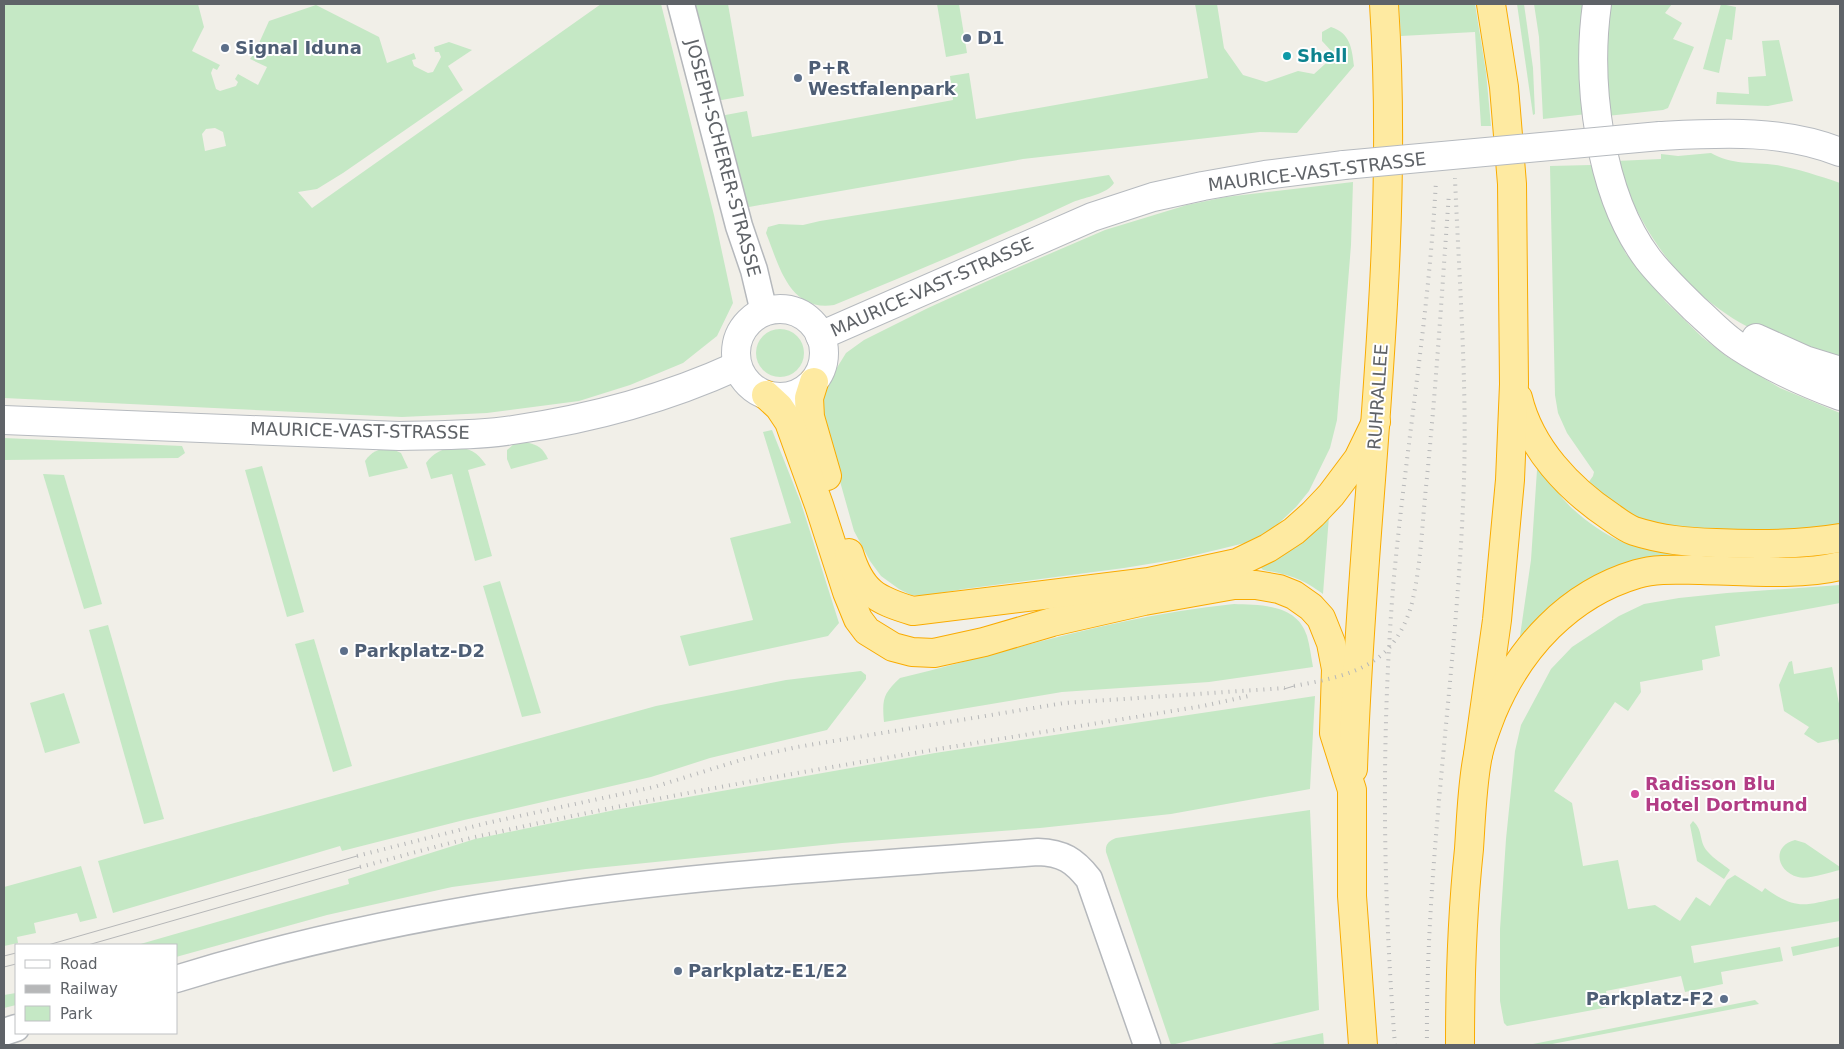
<svg xmlns="http://www.w3.org/2000/svg" width="1844" height="1049" font-family="'DejaVu Sans',sans-serif">
<style>
.green{fill:#c5e8c5;fill-rule:evenodd}
.lines{fill:none;stroke-linecap:round;stroke-linejoin:round}
.minor-casing{stroke:#b5b8bc;stroke-width:29}
.tertiary-casing{stroke:#b5b8bc;stroke-width:30}
.secondary-casing{stroke:#b6babf;stroke-width:30}
.trunk-casing{stroke:#f9ab00;stroke-width:30}
.minor{stroke:#fff;stroke-width:26}
.tertiary{stroke:#fff;stroke-width:28}
.secondary{stroke:#fff;stroke-width:28}
.trunk{stroke:#feeaa1;stroke-width:28}
.tram{stroke:#b6b7b8;stroke-width:1}
.rail{stroke:#b6b7b8;stroke-width:4;stroke-dasharray:1 6;stroke-linecap:butt}
.secondary-bridge-casing{stroke:#b6babf;stroke-width:30;stroke-linecap:butt}
.secondary-bridge{stroke:#fff;stroke-width:28}
.service-dot{fill:#5c6f8a;stroke:#fff;stroke-width:2}
.culture-dot{fill:#0f9aa8;stroke:#fff;stroke-width:2}
.hotel-dot{fill:#d1479c;stroke:#fff;stroke-width:2}
.labels{text-anchor:middle;stroke-width:4;stroke-linejoin:round;paint-order:stroke}
.service-label{font-size:18px;font-weight:bold;fill:#4e5e75;stroke:#fff;text-anchor:start}
.culture-label{font-size:18px;font-weight:bold;fill:#0d838f;stroke:#fff;text-anchor:start}
.street-label{font-size:18px;fill:#5f6368;stroke:#fff}
.hotel-label{font-size:18px;font-weight:bold;fill:#b23c85;stroke:#fff;text-anchor:start}
</style>
<rect width="100%" height="100%" fill="#f1efe8"/>
<!-- green -->
<g class="green">
<path d="M4,4h194l6,23 -12,24 28,14 -3,5 -4,-2 -2,5 5,16 4,2 16,-5 2,-4 -3,-3 3,-5 20,11 9,-18 -17,-8 5,-7 14,-31 47,-16 63,32 8,26 27,-10 2,6 -4,1 2,6 14,7 5,-1 8,-15 -2,-5h-4l-1,-5 15,-5 23,8 -24,16 15,24 -120,83 -26,16 -19,3 14,16 289,-204h60l53,211 19,88 -16,33 -34,27 -53,22 -51,16 -92,12 -85,4 -398,-19zM215,128l8,4 3,14 -21,5 -3,-17 4,-5z"/>
<path d="M695,4h33l16,92 -28,5 -22,-88z"/>
<path d="M937,4h22l8,49 -21,4z"/>
<path d="M1195,4h22l7,44 19,27 23,7 32,-11 16,3 21,-19 -13,-14v-9l9,-5c19,6 21,21 23,39l-57,67 -37,-1 -237,27 -274,48 -18,-49 -11,-42 27,-5 5,26 201,-37 -3,-24 19,-3 7,46 232,-41z"/>
<path d="M1399,4h76l11,68 5,54h-10l-6,-94 -74,4z"/>
<path d="M1517,4h7l9,64 2,46 -2,1z"/>
<path d="M1534,4h54l-1,110 -44,5 -4,-82z"/>
<path d="M1609,4h63l-7,9 17,10 -9,16 21,8 -26,61 -5,2 -56,6 -2,-54z"/>
<path d="M1721,4l15,3 -4,33 -6,-1 -7,34 -16,-4z"/>
<path d="M1779,40l14,61 -25,5 -52,-2 1,-12 32,2 -1,-17 18,-1 -4,-35z"/>
<path d="M1711,153c20,12 42,9 65,12 22,4 43,11 64,18v178c-26,-10 -53,-18 -79,-28 -51,-22 -93,-65 -119,-113 -11,-19 -18,-40 -26,-59l45,-2v-5l17,2z"/>
<path d="M1591,165l13,42 22,47 40,48 36,35 24,19 54,32 60,25v114l-39,6h-127l-41,-15 -45,-35 5,-7 1,-4 -27,-39 -9,-20 -3,-18 -5,-229z"/>
<path d="M1109,175l5,8c-7,11 -28,14 -41,19 -79,37 -159,70 -239,103 -45,7 -55,-40 -68,-72l2,-6 11,-3 24,1 17,-4z"/>
<path d="M1353,182l-2,63 -14,175 -7,28 -21,43 -13,16 -17,16 -17,13 -17,7 -66,16 -55,9 -160,21 -42,7 -11,-1 -12,-6 -18,-13 -11,-15 -16,-30 -33,-117 1,-22 24,-39 18,-13 64,-32 77,-35 100,-43 82,-25 39,-8z"/>
<circle cx="780" cy="353" r="24"/>
<path d="M772,430l29,73 38,120 -11,13 -139,30 -9,-30 73,-16 -23,-82 61,-15 -28,-91z"/>
<path d="M4,438l178,8 3,7 -7,5 -174,2z"/>
<path d="M526,442c12,3 17,6 22,17l-37,10 -4,-10v-9l8,-7z"/>
<path d="M455,447c15,1 22,5 31,18l-18,5 24,86 -17,5 -23,-87 -21,5 -5,-16c8,-11 16,-14 29,-16z"/>
<path d="M390,448l11,5 7,15 -39,9 -4,-16c7,-10 13,-12 25,-13z"/>
<path d="M262,466l42,146 -17,5 -42,-147z"/>
<path d="M1539,469c9,7 14,17 21,26 10,13 24,24 37,33 46,32 95,26 148,24 32,-1 63,-2 95,-3v4l-57,6h-95l-167,80 -1,-3 11,-76 6,-90z"/>
<path d="M43,474l21,1 38,129 -18,5z"/>
<path d="M1329,516l-6,78c-22,-16 -34,-19 -60,-24l-2,-2 1,-3c26,-13 46,-29 67,-49z"/>
<path d="M500,581l41,132 -19,4 -39,-131z"/>
<path d="M1840,585v18l-125,23 5,30 -18,4 1,10 -63,12 1,10 -13,19 -13,-9 -61,89 18,12 11,63 35,-6 10,49 27,-4 25,16 16,-24 14,9 17,-26 8,-5 27,17 3,-4c32,23 39,17 75,10v23l-149,25 3,17 86,-16 3,14 -62,11 2,12 -38,8 -4,-16 -75,15 3,16 -102,19 -3,-3 -4,-22v-72l6,-90 9,-88 6,-26 30,-56 21,-22 47,-31 25,-12 35,-6 48,-5z"/>
<path d="M1234,604c27,1 63,0 73,32 3,10 4,21 6,31l-104,15 -147,10 -178,30c-2,-23 -1,-28 16,-44 110,-27 220,-63 334,-74z"/>
<path d="M108,625l56,194 -20,5 -55,-194z"/>
<path d="M314,639l38,127 -19,6 -38,-128z"/>
<path d="M1792,661l2,13 38,-7 8,42v40l-2,-10 -20,4 -14,-9 5,-7 -25,-16 -5,-26 10,-23z"/>
<path d="M861,671l5,4v4l-39,51 -117,28 -59,19 -187,43 -122,31 -2,-5 -227,67 -15,-52 558,-155 130,-26z"/>
<path d="M64,693l16,50 -35,10 -15,-50z"/>
<path d="M1315,696l-5,93 -139,25 -131,14 -198,15 -256,26 -134,18 -125,28 -151,42v-12h-39l212,-61 -1,-5 127,-40 140,-29 320,-57z"/>
<path d="M1310,810l9,200 -148,35 -65,-193c-1,-8 3,-11 10,-14z"/>
<path d="M1693,821c11,10 5,20 15,31 6,7 15,12 22,18l-6,9 -27,-18 -7,-36z"/>
<path d="M1795,840l10,3 35,24v3c-10,2 -33,10 -42,7 -21,-5 -27,-31 -3,-37z"/>
<path d="M81,866l16,52 -17,4 -3,-9 -43,10 2,10 -19,4 1,6 -14,3v-59z"/>
<path d="M1840,937v9l-47,10 -2,-9z"/>
<path d="M16,993v12l-12,3v-13z"/>
<path d="M1755,1000l4,4 -212,41h-19z"/>
<path d="M1323,1033l1,12h-58z"/>
</g>
<g class="lines">
<defs>
<g id="minor">
<path d="M681,4l58,222 15,44 10,42"/>
<path d="M176,979c119,-37 250,-64 373,-82 161,-24 326,-32 489,-45 25,1 36,8 51,27l58,166"/>
<path d="M4,1032l12,-4"/>
</g>
<g id="tertiary">
<path d="M1597,4c-11,78 2,190 51,255 14,18 31,34 47,50 14,12 28,28 43,37 32,21 67,37 102,50"/>
<path d="M1756,338l49,22 35,11"/>
</g>
<g id="secondary">
<path d="M1660,136c60,-3 123,-7 180,16"/>
<circle cx="780" cy="353" r="44"/>
<path d="M820,336l272,-119 61,-20 50,-11 62,-11 79,-10"/>
<path d="M4,420l395,16c38,-1 77,0 114,-6 77,-11 154,-32 224,-64"/>
</g>
<g id="trunk">
<path d="M814,382l-5,16 1,19 17,59"/>
<path d="M766,395l13,12 10,15 30,83 28,87 11,27 9,12 26,16 19,5 22,1 50,-11 68,-20 92,-21 90,-16h22l23,4 15,6 17,12 10,11 10,25 5,26 -2,64 18,57v106l11,149"/>
<path d="M1518,398c12,50 51,91 93,119 7,5 15,11 23,14 28,9 52,11 82,12 42,2 83,2 124,-5"/>
<path d="M849,553c12,39 27,47 64,58l236,-29 88,-19 31,-15 26,-17 19,-17 18,-19 27,-36 18,-37"/>
<path d="M1478,755l19,-135 13,-140 4,-96 -2,-200 -8,-97 -13,-83"/>
<path d="M1353,769c8,-255 48,-509 31,-765"/>
<path d="M1460,1045c0,-65 2,-130 9,-196 2,-29 3,-65 9,-94 3,-14 9,-29 14,-42 27,-65 77,-119 145,-139 20,-6 44,-4 64,-4 42,1 99,6 139,-4"/>
</g>
</defs>
<!-- minor casing -->
<use href="#minor" class="minor-casing"/>
<!-- tertiary casing -->
<use href="#tertiary" class="tertiary-casing"/>
<!-- secondary casing -->
<use href="#secondary" class="secondary-casing"/>
<!-- trunk casing -->
<use href="#trunk" class="trunk-casing"/>
<!-- minor -->
<use href="#minor" class="minor"/>
<!-- tertiary -->
<use href="#tertiary" class="tertiary"/>
<!-- secondary -->
<use href="#secondary" class="secondary"/>
<!-- trunk -->
<use href="#trunk" class="trunk"/>
<!-- tram -->
<g class="tram">
<path d="M1284,689l10,-3"/>
<path d="M48,945l309,-89"/>
<path d="M88,945l272,-78"/>
<path d="M4,956l12,-3"/>
<path d="M4,967l12,-3"/>
</g>
<!-- rail -->
<g class="rail">
<path d="M1294,686c32,-6 70,-12 94,-37 11,-12 20,-30 24,-46 9,-38 10,-78 14,-116 10,-98 16,-196 23,-294"/>
<path d="M357,856l130,-33 167,-36 90,-28 53,-12 267,-44 221,-15"/>
<path d="M360,867c43,-11 86,-24 129,-33 236,-53 476,-89 714,-128l50,-11"/>
<path d="M1395,1045c-12,-152 -14,-305 -2,-457 12,-136 36,-271 43,-408"/>
<path d="M1427,1045c-2,-189 31,-377 37,-566 3,-101 -5,-201 -9,-301"/>
</g>
<defs>
<path id="secondary-bridge" d="M1344,165l316,-29"/>
</defs>
<!-- secondary-bridge casing -->
<use href="#secondary-bridge" class="secondary-bridge-casing"/>
<!-- secondary-bridge -->
<use href="#secondary-bridge" class="secondary-bridge"/>
</g>
<!-- markers -->
<g class="service-dot">
<circle cx="967" cy="38" r="5"/>
<circle cx="225" cy="48" r="5"/>
<circle cx="798" cy="78" r="5"/>
<circle cx="344" cy="651" r="5"/>
<circle cx="678" cy="971" r="5"/>
<circle cx="1724" cy="999" r="5"/>
</g>
<circle class="culture-dot" cx="1287" cy="56" r="5"/>
<circle class="hotel-dot" cx="1635" cy="794" r="5"/>
<g class="labels">
<!-- service labels -->
<g class="service-label">
<text x="977" y="44">D1</text>
<text x="235" y="54">Signal Iduna</text>
<text x="808" y="74">P+R<tspan x="808" dy="21">Westfalenpark</tspan></text>
<text x="354" y="657">Parkplatz-D2</text>
<text x="688" y="977">Parkplatz-E1/E2</text>
<text x="1714" y="1005" text-anchor="end">Parkplatz-F2</text>
</g>
<!-- culture labels -->
<g class="culture-label">
<text x="1297" y="62">Shell</text>
</g>
<!-- street labels -->
<g class="street-label">
<text transform="translate(723 158) rotate(75)" y="6">JOSEPH-SCHERER-STRASSE</text>
<text transform="translate(1317 172) rotate(-7)" y="6">MAURICE-VAST-STRASSE</text>
<text transform="translate(932 287) rotate(-24)" y="6">MAURICE-VAST-STRASSE</text>
<text transform="translate(1378 397) rotate(-86)" y="6">RUHRALLEE</text>
<text transform="translate(360 431) rotate(1)" y="6">MAURICE-VAST-STRASSE</text>
</g>
<!-- hotel labels -->
<g class="hotel-label">
<text x="1645" y="790">Radisson Blu<tspan x="1645" dy="21">Hotel Dortmund</tspan></text>
</g>
</g>
<!-- border -->
<rect width="1844" height="1049" fill="none" stroke="#5f6368" stroke-width="10"/>
<!-- legend -->
<rect x="15" y="944" width="162" height="90" fill="#ffffff" stroke="#bfc1c3"/>
<rect x="25" y="960" width="25" height="8" fill="#ffffff" stroke="#bfc1c3"/>
<text x="60" y="969" font-size="15" fill="#5f6368">Road</text>
<rect x="25" y="985" width="25" height="8" fill="#b6b7b8" stroke="#bfc1c3"/>
<text x="60" y="994" font-size="15" fill="#5f6368">Railway</text>
<rect x="25" y="1006" width="25" height="15" fill="#c5e8c5" stroke="#bfc1c3"/>
<text x="60" y="1019" font-size="15" fill="#5f6368">Park</text>
</svg>
